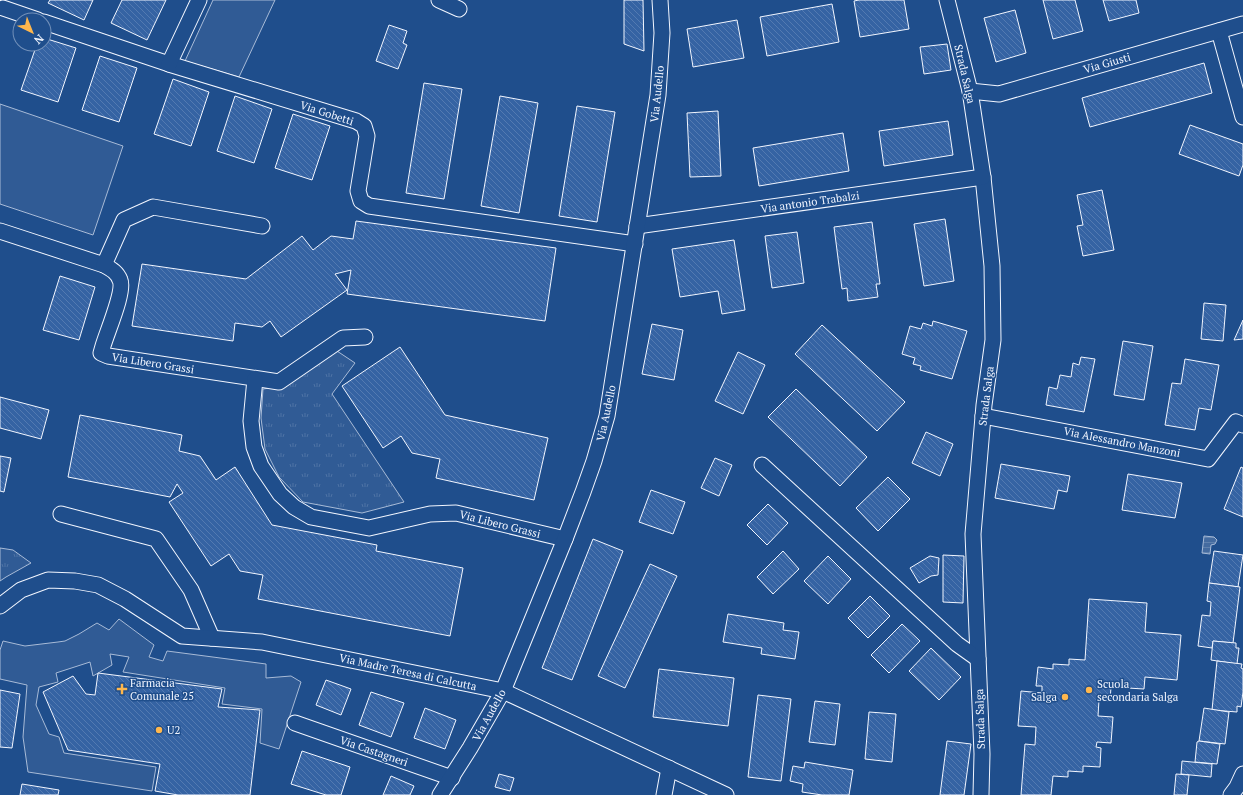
<svg xmlns="http://www.w3.org/2000/svg" width="1243" height="795" font-family="'PT Serif',serif">
<style>
.built{fill:#305b95;stroke:#a8bbd7}
.park{fill:url(#park-tufts);stroke:#a8bbd7}
.water{fill:url(#water-rules);stroke:#a8bbd7}
.building{fill:url(#building-back-hatch);stroke:#f2f6ff}
.lines{fill:none;stroke-linecap:round;stroke-linejoin:round}
.minor-casing{stroke:#f2f6ff;stroke-width:17}
.minor{stroke:#1f4e8c;stroke-width:15}
.poi-dot{fill:#ffb74d;stroke:#1f4e8c;stroke-width:1.5}
.labels{text-anchor:middle;stroke-width:3;stroke-linejoin:round;paint-order:stroke}
.street-label{font-size:11px;fill:#f2f6ff;stroke:#1f4e8c}
.poi-label{font-size:11px;fill:#f2f6ff;stroke:#1f4e8c;text-anchor:start}
</style>
<defs>
<pattern id="park-tufts" width="24" height="20" patternUnits="userSpaceOnUse"><rect width="24" height="20" fill="#305b95"/><path d="M3 7l-1-3M5 7V3M7 7l1-3M15 17l-1-3M17 17v-4M19 17l1-3" fill="none" stroke="#4e73a5"/></pattern>
<pattern id="water-rules" width="6" height="5" patternUnits="userSpaceOnUse"><rect width="6" height="5" fill="#446ba0"/><path d="M0 2.5h6" fill="none" stroke="#5f81ae"/></pattern>
<pattern id="building-back-hatch" width="6" height="6" patternUnits="userSpaceOnUse"><rect width="6" height="6" fill="#3563a3"/><path d="M-1 5l2 2M0 0l6 6M5-1l2 2" fill="none" stroke="#537ab1"/></pattern>
</defs>
<rect width="100%" height="100%" fill="#1f4e8c"/>
<!-- built -->
<g class="built">
<path d="M213,0h62l-36,77 -54,-16z"/>
<path d="M0,104l123,42 -30,89 -93,-31z"/>
<path d="M119,619l35,26 -5,12 14,4 4,-10 99,13v14l25,-2 10,6 -22,67 -19,-6 2,-34 -40,-5 3,-16 -102,-16 6,-15 -19,-3 2,11 -19,11 -3,-14 -34,11 2,9 -19,5 -3,18 13,29 10,3 5,16 92,14 -4,24 -124,-19 -5,-35 4,-52 -27,-6v-29l3,-9 22,5 33,-4 7,-1 14,-7 18,-11 12,7z"/>
</g>
<!-- park -->
<g class="park">
<path d="M334,349l21,14 -23,31 72,108 -42,11 -59,-11 -24,-25 -14,-28 -4,-31 2,-29 14,-2z"/>
<path d="M0,548l13,2 18,13 -25,14 -6,4z"/>
</g>
<!-- water -->
<path class="water" d="M1204,536l10,1 3,3 -2,4 -4,1 -1,9 -8,-1z"/>
<!-- building -->
<g class="building">
<path d="M50,0h43l-9,20 -36,-17z"/>
<path d="M122,0h44l-19,40 -36,-17z"/>
<path d="M624,0h19l1,51 -20,-7z"/>
<path d="M859,0h45l5,29 -49,8 -6,-36z"/>
<path d="M1043,0h32l8,31 -30,8z"/>
<path d="M1103,0h33l3,13 -30,8z"/>
<path d="M832,4l7,38 -72,14 -7,-39z"/>
<path d="M1015,10l11,43 -30,9 -12,-44z"/>
<path d="M737,20l7,38 -51,9 -6,-38z"/>
<path d="M389,25l18,6 -4,12 4,2 -9,24 -22,-8z"/>
<path d="M44,38l32,10 -18,54 -37,-12 16,-46h7z"/>
<path d="M947,44l4,26 -27,4 -4,-27z"/>
<path d="M100,56l37,12 -18,54 -37,-12z"/>
<path d="M1204,63l8,30 -122,34 -8,-29z"/>
<path d="M173,79l36,13 -18,54 -37,-12z"/>
<path d="M424,83l38,6 -18,110 -38,-6z"/>
<path d="M235,96l37,13 -18,54 -37,-12z"/>
<path d="M500,96l38,7 -19,110 -38,-7z"/>
<path d="M577,106l38,6 -18,110 -38,-6z"/>
<path d="M718,111l3,65 -31,1 -3,-64z"/>
<path d="M293,114l37,12 -18,54 -37,-12z"/>
<path d="M948,121l5,34 -69,11 -5,-35z"/>
<path d="M1190,125l53,19v21l-4,11 -60,-22z"/>
<path d="M843,133l6,38 -90,15 -6,-38z"/>
<path d="M1102,190l12,60 -31,6 -6,-30 6,-1 -6,-30z"/>
<path d="M945,219l9,62 -30,5 -10,-62z"/>
<path d="M356,221l200,27 -11,73 -198,-27 4,-24 -16,4 12,16 -66,47 -11,-16 -8,6 -27,-4 -2,18 -101,-15 10,-62 104,15 56,-43 11,14 18,-14 22,3z"/>
<path d="M872,222l8,62h-4l2,13 -30,4 -1,-13 -5,1 -8,-62z"/>
<path d="M797,232l7,51 -32,5 -7,-52z"/>
<path d="M734,240l11,70 -23,4 -4,-23 -38,6 -8,-48z"/>
<path d="M60,276l35,11 -16,53 -36,-10z"/>
<path d="M1204,303l22,2 -3,36 -22,-2z"/>
<path d="M1243,320v19l-9,1z"/>
<path d="M933,321l34,10 -15,48 -32,-9 1,-4 -8,-2 2,-6 -13,-4 8,-28 11,3 2,-6 9,3z"/>
<path d="M652,324l31,6 -9,50 -32,-6z"/>
<path d="M822,325l83,77 -28,29 -82,-77z"/>
<path d="M1123,341l30,5 -9,54 -30,-5z"/>
<path d="M400,347l45,68 103,23 -14,62 -98,-22 4,-19 -28,-6 -11,-17 -18,12 -41,-62z"/>
<path d="M738,352l27,13 -22,49 -28,-13z"/>
<path d="M1081,357l14,2 -11,53 -38,-7 3,-18 8,2 3,-14 11,2 2,-14 6,2z"/>
<path d="M1185,359l34,6 -8,45 -12,-2 -4,22 -30,-5 7,-42 9,1z"/>
<path d="M796,389l71,68 -27,29 -72,-69z"/>
<path d="M0,397l49,13 -8,29 -41,-11z"/>
<path d="M80,415l102,20 -3,16 21,5 16,24 19,-13 37,58 105,20 -1,6 87,17 -13,68 -192,-37 5,-24 -23,-4 -11,-17 -18,12 -42,-64 14,-9 -6,-9 -7,13 -102,-20z"/>
<path d="M926,432l27,12 -13,32 -28,-13z"/>
<path d="M0,456l11,2 -7,34 -4,-1z"/>
<path d="M715,458l17,7 -13,31 -18,-8z"/>
<path d="M1001,464l69,12 -3,16 -9,-2 -4,19 -59,-11z"/>
<path d="M1241,467l2,1v49l-19,-8z"/>
<path d="M1128,474l54,9 -7,35 -53,-8z"/>
<path d="M888,477l22,22 -32,32 -22,-23z"/>
<path d="M651,490l34,12 -12,32 -34,-12z"/>
<path d="M768,504l20,19 -21,22 -20,-20z"/>
<path d="M593,539l30,12 -51,129 -30,-12z"/>
<path d="M783,551l16,18 -26,25 -16,-17z"/>
<path d="M1214,551l29,4 -5,32 -29,-4z"/>
<path d="M943,555l21,1 -1,47 -20,-1z"/>
<path d="M828,556l23,23 -23,25 -24,-23z"/>
<path d="M930,556l9,2 -1,17 -7,1 -12,7 -9,-15z"/>
<path d="M650,564l27,12 -52,112 -27,-12z"/>
<path d="M1209,583l31,4 -7,56 -20,-2 -1,7 -14,-2 4,-31 8,1 1,-14 -4,-1z"/>
<path d="M870,596l20,20 -22,22 -20,-20z"/>
<path d="M1089,599l58,4 -2,29 36,3 -4,45 -32,-3 -1,12 -33,-2 -1,14 -11,-1 -1,16 15,1 -2,26 -14,-1 -1,5 5,1 -1,19 -17,-1v6l-15,-1v6l-15,-1 -2,19h-30l4,-51 10,1 1,-18 -18,-1 3,-35 21,2v-7h-6l2,-19 15,2v-5l16,1v-6l16,1z"/>
<path d="M728,614l56,9 -1,7 16,2 -4,27 -34,-5 1,-6 -39,-6z"/>
<path d="M902,624l18,17 -31,32 -18,-18z"/>
<path d="M1213,641l23,2v5h3l-2,16 -26,-4z"/>
<path d="M931,648l30,29 -22,23 -30,-29z"/>
<path d="M1217,661l25,3 -1,4 2,1v23l-2,15 -4,-1v6l-25,-2z"/>
<path d="M659,669l75,9 -6,48 -75,-9z"/>
<path d="M98,673l124,16 -4,18 42,3 -10,85h-72l-23,-4 5,-27 -92,-14 -25,-58 30,-16 13,18 9,1z"/>
<path d="M326,680l25,9 -10,26 -25,-10z"/>
<path d="M0,690l20,4 -8,54 -12,-1z"/>
<path d="M371,692l33,11 -13,34 -32,-12z"/>
<path d="M758,695l33,4 -10,82 -33,-4z"/>
<path d="M815,701l25,3 -5,41 -26,-3z"/>
<path d="M425,708l31,12 -11,29 -31,-11z"/>
<path d="M1204,708l25,4 -4,32 -26,-3z"/>
<path d="M869,712l27,2 -4,48 -27,-3z"/>
<path d="M947,741l24,3 -7,51h-24z"/>
<path d="M1199,741l21,3 -3,20 -22,-2 2,-20z"/>
<path d="M302,751l48,16 -9,28h-15l-35,-11z"/>
<path d="M1182,761l30,3 -1,13 -30,-3z"/>
<path d="M805,762l48,8 -4,25h-27l-20,-3 1,-8 -13,-3 3,-15 11,2z"/>
<path d="M499,774l15,4 -4,13 -15,-4z"/>
<path d="M1176,774l13,1 -2,20h-13z"/>
<path d="M391,776l23,10 -4,9h-27z"/>
<path d="M22,784l37,6 -1,5h-38z"/>
</g>
<g class="lines">
<defs>
<g id="minor">
<path d="M439,0l20,9"/>
<path d="M947,0l23,91 13,86 9,89 1,74 -9,65 -11,129 9,220 -1,41"/>
<path d="M3,8l35,12"/>
<path d="M44,22l125,42 187,57 8,5 3,10 -9,55 3,10 8,5 266,38"/>
<path d="M1219,31l24,86"/>
<path d="M169,64l30,-64"/>
<path d="M970,91l29,3 244,-70"/>
<path d="M637,226l346,-49"/>
<path d="M0,231l104,34c7,4 13,7 16,15 5,11 -13,52 -17,66l-2,7 7,3 171,26 64,-44 22,-1"/>
<path d="M104,265l20,-45 29,-13 109,19"/>
<path d="M255,379l-4,42 3,26 7,19 19,28 14,13 17,10 58,11 61,-14 26,-1 109,26"/>
<path d="M983,416l225,43 28,-37 7,3"/>
<path d="M762,465l195,179 21,15"/>
<path d="M61,514l95,25 35,51 21,48"/>
<path d="M0,606l21,-16 27,-10 27,1 23,4 27,14 57,37 80,6 241,49 223,104"/>
<path d="M295,723l157,55"/>
<path d="M440,795l30,-47 33,-57 62,-152 18,-47 11,-31 13,-45 51,-321 4,-62 -2,-33"/>
<path d="M664,795l5,-27"/>
<path d="M1231,795l6,-8 6,-13"/>
</g>
</defs>
<!-- minor casing -->
<use href="#minor" class="minor-casing"/>
<!-- minor -->
<use href="#minor" class="minor"/>
</g>
<!-- markers -->
<g class="poi-dot">
<path d="M120 683h4v4h4v4h-4v4h-4v-4h-4v-4h4z"/>
<circle cx="1089" cy="690" r="4"/>
<circle cx="1065" cy="697" r="4"/>
<circle cx="159" cy="730" r="4"/>
</g>
<g class="labels">
<!-- street labels -->
<g class="street-label">
<text transform="translate(1107 63) rotate(-16)" y="4">Via Giusti</text>
<text transform="translate(965 74) rotate(77)" y="4">Strada Salga</text>
<text transform="translate(657 94) rotate(-84)" y="4">Via Audello</text>
<text transform="translate(327 113) rotate(18)" y="4">Via Gobetti</text>
<text transform="translate(810 202) rotate(-8)" y="4">Via antonio Trabalzi</text>
<text transform="translate(153 363) rotate(9)" y="4">Via Libero Grassi</text>
<text transform="translate(986 396) rotate(-83)" y="4">Strada Salga</text>
<text transform="translate(606 413) rotate(-78)" y="4">Via Audello</text>
<text transform="translate(1122 442) rotate(11)" y="4">Via Alessandro Manzoni</text>
<text transform="translate(500 524) rotate(14)" y="4">Via Libero Grassi</text>
<text transform="translate(408 672) rotate(12)" y="4">Via Madre Teresa di Calcutta</text>
<text transform="translate(489 715) rotate(-61)" y="4">Via Audello</text>
<text transform="translate(980 719) rotate(-92)" y="4">Strada Salga</text>
<text transform="translate(374 751) rotate(19)" y="4">Via Castagneri</text>
</g>
<!-- poi labels -->
<g class="poi-label">
<text x="130" y="687">Farmacia<tspan x="130" dy="13">Comunale 25</tspan></text>
<text x="1097" y="688">Scuola<tspan x="1097" dy="13">secondaria Salga</tspan></text>
<text x="1057" y="701" text-anchor="end">Salga</text>
<text x="167" y="734">U2</text>
</g>
</g>
<!-- north arrow -->
<g transform="translate(32 32) rotate(137)"><circle r="19" fill="#1f4e8c" stroke="#7391ba"/>
<path d="M0-3L7 15L0 10L-7 15Z" fill="#ffb74d"/>
<text y="-6" font-size="11" font-weight="bold" text-anchor="middle" fill="#f2f6ff">N</text>
</g>
</svg>
